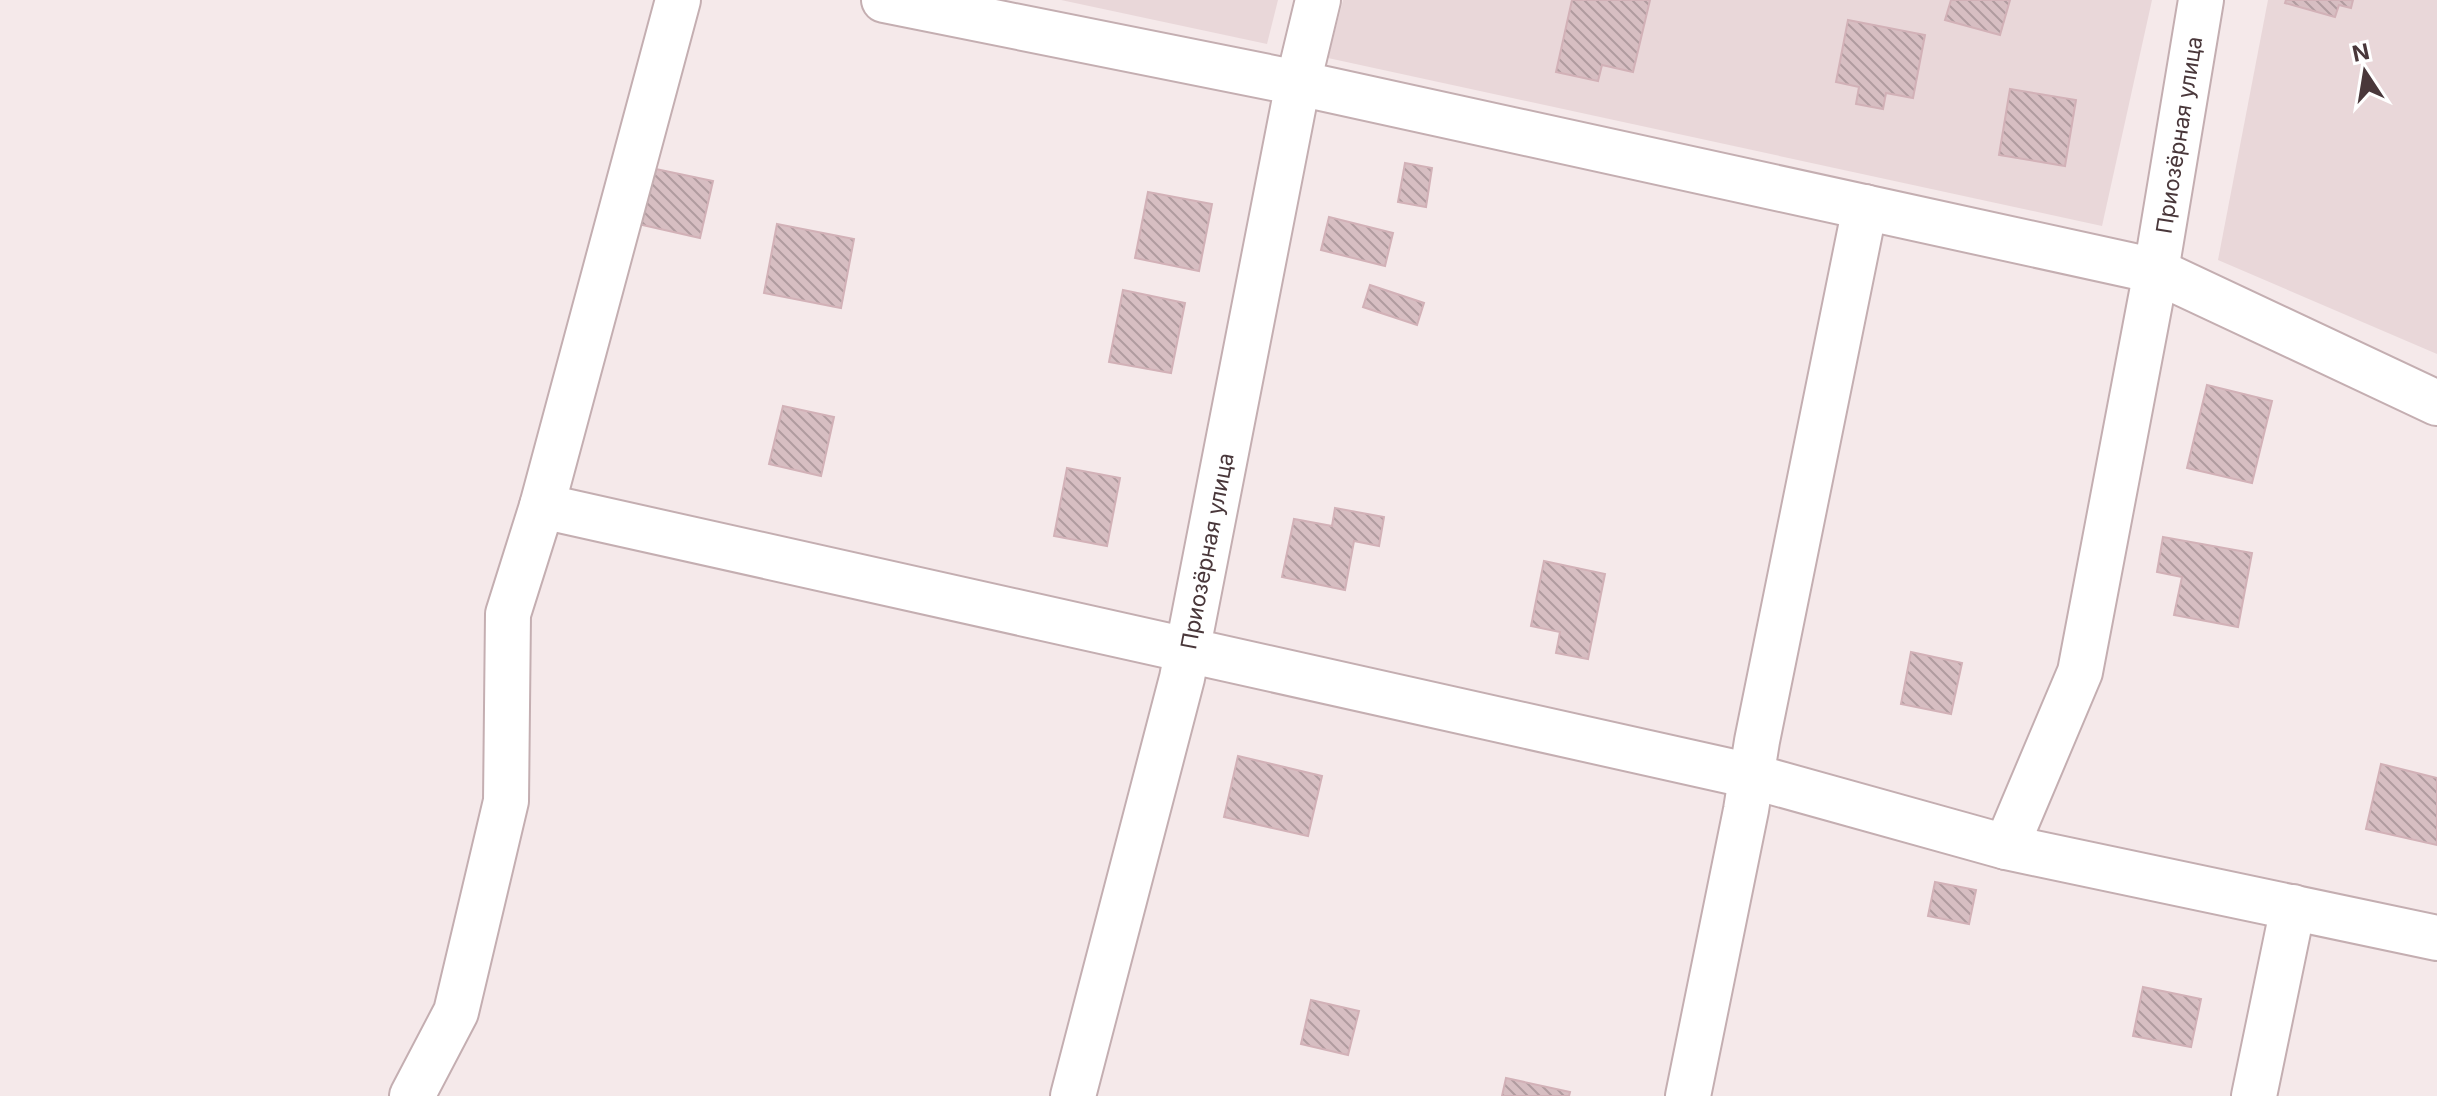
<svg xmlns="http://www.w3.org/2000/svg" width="2437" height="1096" font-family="Inter,sans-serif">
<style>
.residential{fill:#e9d7d9}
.building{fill:url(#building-back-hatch);stroke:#d2b1b7;stroke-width:2}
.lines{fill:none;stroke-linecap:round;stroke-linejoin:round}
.minor-casing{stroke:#c4aeb1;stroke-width:48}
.minor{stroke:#fff;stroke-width:44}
.labels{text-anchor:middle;stroke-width:7;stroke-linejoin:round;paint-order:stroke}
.street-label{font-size:22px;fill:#49373a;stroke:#fff}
</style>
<defs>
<pattern id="building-back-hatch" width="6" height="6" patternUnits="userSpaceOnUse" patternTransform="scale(2)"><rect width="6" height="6" fill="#d7bec2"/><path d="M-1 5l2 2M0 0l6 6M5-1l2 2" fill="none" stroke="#b09b9f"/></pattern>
</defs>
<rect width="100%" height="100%" fill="#f5e9ea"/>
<!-- residential -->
<g class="residential">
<path d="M1061,0h217l-11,44z"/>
<path d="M1343,0h809l-50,226 -774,-168z"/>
<path d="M2268,0h169v354l-219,-94z"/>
</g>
<!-- building -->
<g class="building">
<path d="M1572,0h78l-17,72 -31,-7 -4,16 -42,-9z"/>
<path d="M1951,0h59l-10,35 -55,-15z"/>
<path d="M2286,0h67l-2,8 -12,-3 -4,12 -50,-14z"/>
<path d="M1848,20l77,15 -12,63 -27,-5 -3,16 -27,-5 3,-17 -23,-5z"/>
<path d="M2010,89l66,11 -11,66 -66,-11z"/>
<path d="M1405,163l27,5 -6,39 -28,-5z"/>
<path d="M651,168l62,13 -13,57 -62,-14z"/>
<path d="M1148,192l64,12 -13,67 -64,-13z"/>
<path d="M1329,217l64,16 -8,33 -64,-16z"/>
<path d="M777,224l77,15 -13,69 -77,-15z"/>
<path d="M1370,285l54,18 -7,22 -54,-18z"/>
<path d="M1123,290l62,13 -14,70 -62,-11z"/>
<path d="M2207,385l65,16 -20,82 -65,-15z"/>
<path d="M783,406l51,11 -13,59 -52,-12z"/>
<path d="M1067,468l53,10 -13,68 -53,-10z"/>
<path d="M1335,508l49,9 -5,29 -25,-5 -9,49 -63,-13 12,-58 38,7z"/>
<path d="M2163,537l89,16 -14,74 -64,-12 8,-38 -25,-5z"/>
<path d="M1544,561l61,13 -17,85 -32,-6 4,-21 -29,-6z"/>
<path d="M1911,652l51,11 -11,51 -50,-10z"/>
<path d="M1238,756l84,20 -14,60 -84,-19z"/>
<path d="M2381,764l56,14v67l-71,-16z"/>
<path d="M1935,882l41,8 -7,34 -41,-8z"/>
<path d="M2143,987l58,12 -10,48 -58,-11z"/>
<path d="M1311,1000l48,11 -11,44 -47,-11z"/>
<path d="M1506,1078l64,14 -1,4h-67z"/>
</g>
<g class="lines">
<defs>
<g id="minor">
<path d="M884,0l414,83 858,188 281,132"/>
<path d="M542,506l1209,270 255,71 431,91"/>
<path d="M2006,847l74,-175 76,-401 45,-271"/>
<path d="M412,1096l44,-84 50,-211 2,-187 34,-108 136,-506"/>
<path d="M1073,1096l109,-418 116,-595 20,-83"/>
<path d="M1688,1096l58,-286 11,-69 108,-534"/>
<path d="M2254,1096l39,-189"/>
</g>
</defs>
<!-- minor casing -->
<use href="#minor" class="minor-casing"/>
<!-- minor -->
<use href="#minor" class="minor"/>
</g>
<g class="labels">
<!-- street labels -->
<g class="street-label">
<text transform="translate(2179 135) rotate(-81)" y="8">Приозёрная улица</text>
<text transform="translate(1207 551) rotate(-79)" y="8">Приозёрная улица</text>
</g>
</g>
<!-- north arrow -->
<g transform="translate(2365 72) rotate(348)" stroke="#ffffff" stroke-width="6" paint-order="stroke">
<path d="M0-6L14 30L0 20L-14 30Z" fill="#49373a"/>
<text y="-12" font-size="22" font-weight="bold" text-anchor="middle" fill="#49373a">N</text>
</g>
</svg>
